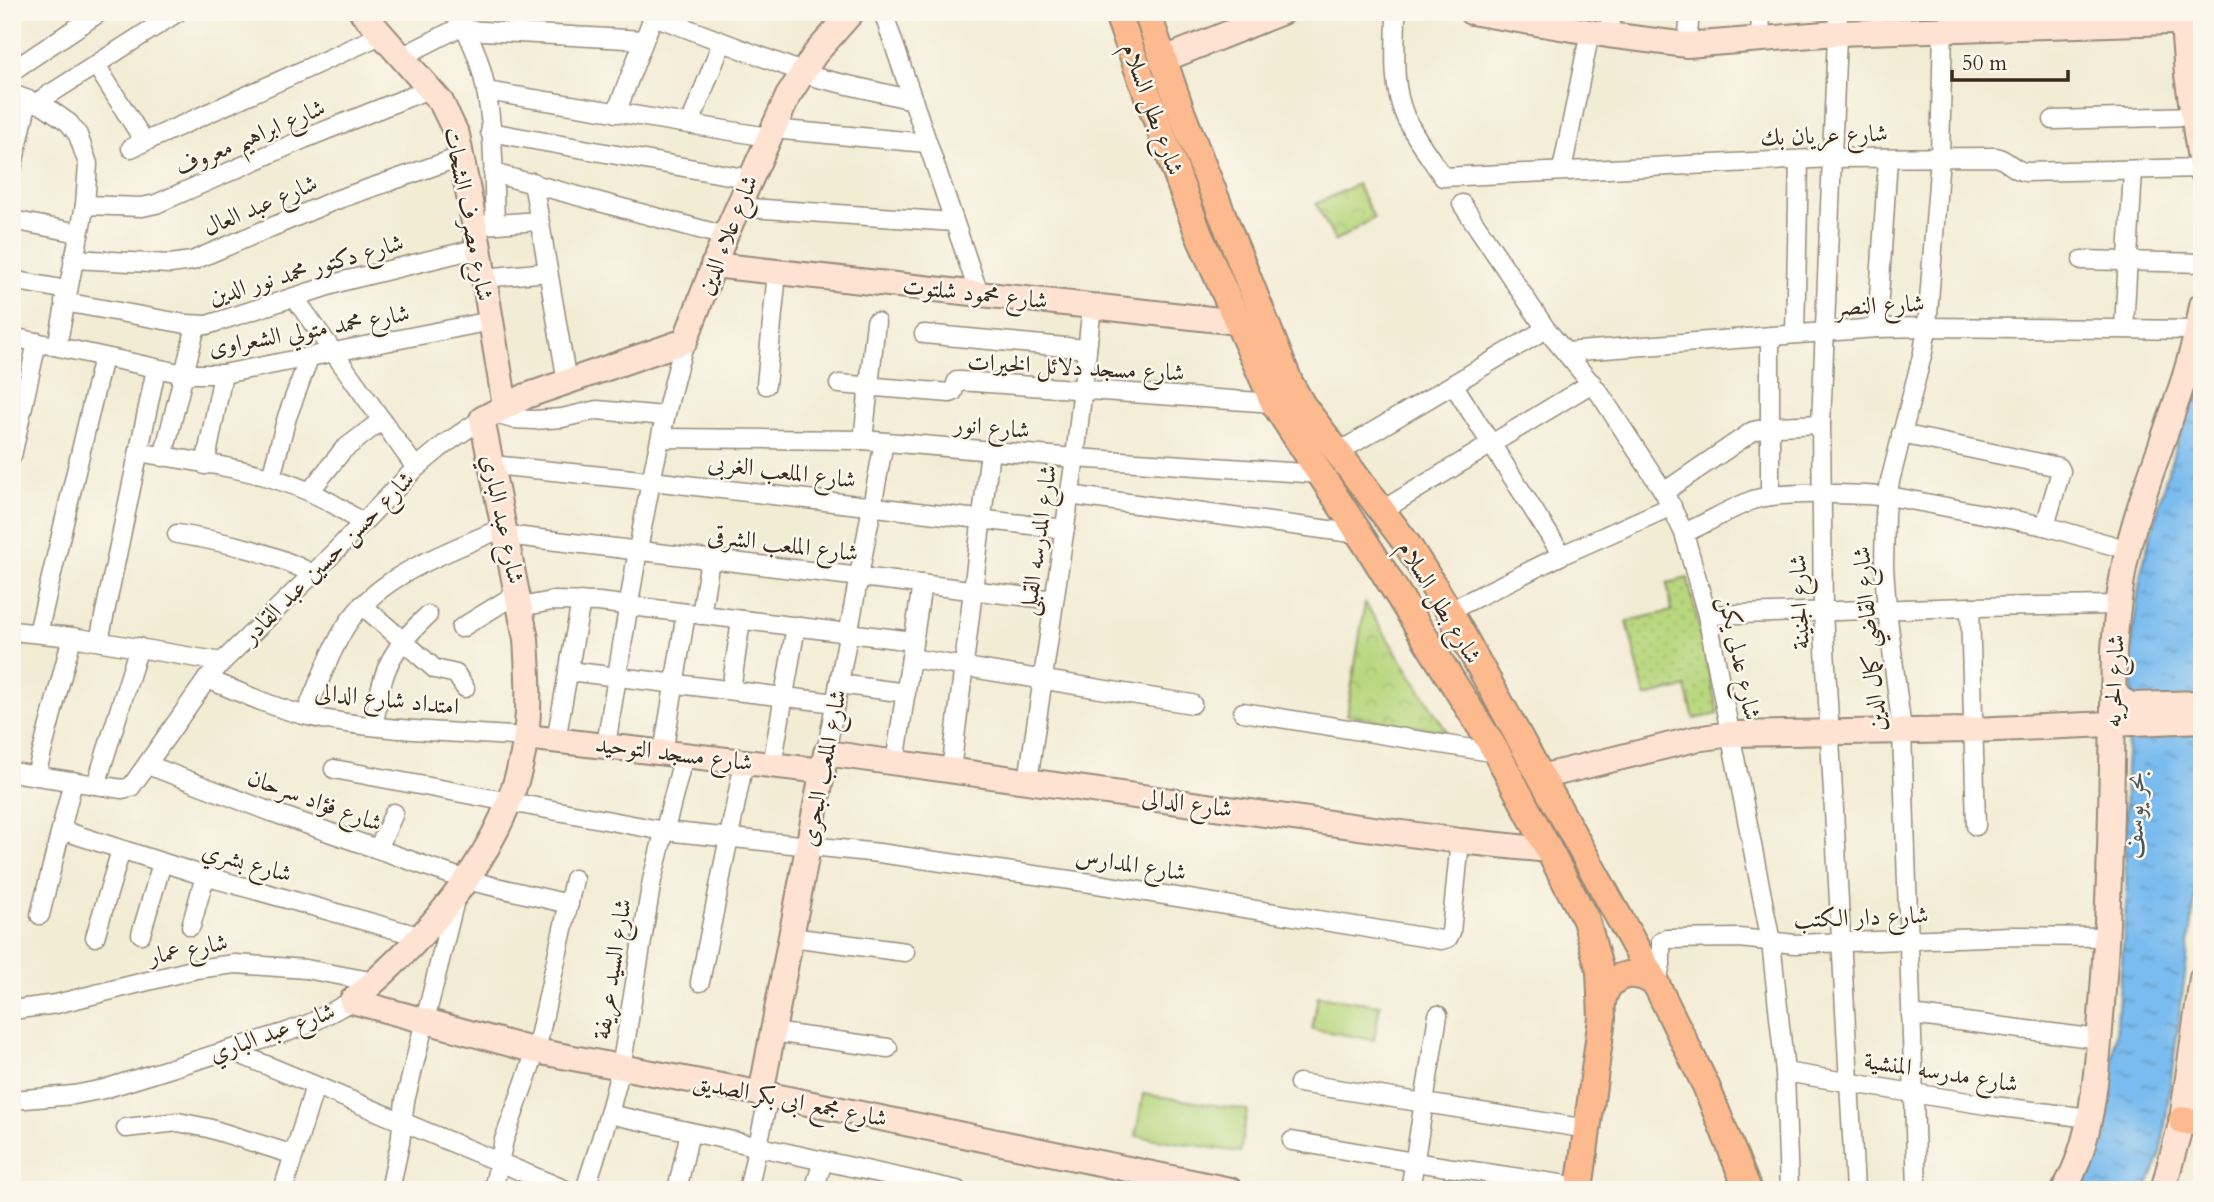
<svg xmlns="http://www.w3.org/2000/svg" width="2214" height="1202" font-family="Cardo,Amiri,serif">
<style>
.grass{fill:#b8d77f;stroke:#7a804e;stroke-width:2}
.park{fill:url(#park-crowns);stroke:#7a804e;stroke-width:2}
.garden{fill:url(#garden-dots);stroke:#7a804e;stroke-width:2}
.water{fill:url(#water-ripples);stroke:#5a7386;stroke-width:2}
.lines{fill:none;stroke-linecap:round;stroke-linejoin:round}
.street-casing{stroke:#978b7a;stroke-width:21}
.secondary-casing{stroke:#978b7a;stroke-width:28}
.primary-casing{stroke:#978b7a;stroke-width:30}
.street{stroke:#fff;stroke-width:18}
.secondary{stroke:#fee3d2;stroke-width:24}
.primary{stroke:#fcba8e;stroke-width:26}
.labels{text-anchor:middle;stroke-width:5;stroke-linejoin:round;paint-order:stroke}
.street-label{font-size:24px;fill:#3b2a1e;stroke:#fbf7ec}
.water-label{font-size:26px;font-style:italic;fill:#4e565d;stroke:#fbf7ec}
</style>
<defs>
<pattern id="park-crowns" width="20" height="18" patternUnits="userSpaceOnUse" patternTransform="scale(1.75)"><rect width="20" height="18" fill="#b8d77f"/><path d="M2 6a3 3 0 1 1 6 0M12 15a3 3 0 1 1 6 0" fill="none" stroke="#9fb96d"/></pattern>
<pattern id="garden-dots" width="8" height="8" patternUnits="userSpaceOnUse" patternTransform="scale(1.75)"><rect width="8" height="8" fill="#b8d77f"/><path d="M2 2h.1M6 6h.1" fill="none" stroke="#9fb96d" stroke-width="1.8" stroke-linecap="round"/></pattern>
<pattern id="water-ripples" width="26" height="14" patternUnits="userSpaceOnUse" patternTransform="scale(1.75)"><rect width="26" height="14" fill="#7abcef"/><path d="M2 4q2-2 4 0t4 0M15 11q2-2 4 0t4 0" fill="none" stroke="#6599c1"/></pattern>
</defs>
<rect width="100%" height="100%" fill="#fbf7ec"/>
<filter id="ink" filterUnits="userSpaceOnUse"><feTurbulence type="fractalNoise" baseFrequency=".0143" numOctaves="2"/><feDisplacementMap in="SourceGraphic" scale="14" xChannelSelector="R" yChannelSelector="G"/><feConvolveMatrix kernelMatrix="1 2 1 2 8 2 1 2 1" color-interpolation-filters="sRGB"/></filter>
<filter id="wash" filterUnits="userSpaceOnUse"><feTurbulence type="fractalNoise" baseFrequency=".00686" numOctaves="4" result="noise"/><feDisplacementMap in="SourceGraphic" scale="28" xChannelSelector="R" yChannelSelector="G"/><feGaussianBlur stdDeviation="1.57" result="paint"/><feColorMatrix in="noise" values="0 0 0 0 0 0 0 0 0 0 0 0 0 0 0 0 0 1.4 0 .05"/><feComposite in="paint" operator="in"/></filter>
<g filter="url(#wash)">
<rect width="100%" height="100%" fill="#f3ecd5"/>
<!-- grass -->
<g class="grass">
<path d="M1318,996l62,9 -6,35 -62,-11z"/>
<path d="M1143,1094l104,16 -7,42 -104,-16z"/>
</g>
<!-- park -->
<g class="park">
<path d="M1357,184l17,34 -39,23 -19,-37z"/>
<path d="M1365,603l82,129 -100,-17z"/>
</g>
<!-- garden -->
<path class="garden" d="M1688,578l30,136 -24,5 -8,-32 -41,10 -18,-76 45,-10 -5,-28z"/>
<!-- water -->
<path class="water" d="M2202,361v157l-6,25 5,148 -5,200 -35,264 -15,35h-66l18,-38 18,-116 11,-143 -2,-38 1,-88 6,-74 -2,-38 11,-83 25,-94z"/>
</g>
<g filter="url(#ink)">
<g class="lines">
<defs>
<g id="street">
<path d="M457,12c8,16 17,33 22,50 16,51 14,109 16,162"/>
<path d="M883,12l96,282"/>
<path d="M1396,12c0,34 -5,72 9,104 10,22 25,41 38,61l390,-19 163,-1c12,3 17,13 29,15l176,-4"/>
<path d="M1838,12l-17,412 2,188 32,578"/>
<path d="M654,16l164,62 95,22"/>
<path d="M466,30l178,10"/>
<path d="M1608,35l4,-23"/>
<path d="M1760,40l1,-28"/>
<path d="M1687,45l3,-33"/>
<path d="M401,57l63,-32"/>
<path d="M96,65l48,76"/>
<path d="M12,71l88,-59"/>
<path d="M486,91l282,46"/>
<path d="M12,94l33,12 24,17 9,12 10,29 -3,41 -28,141"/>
<path d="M36,103l142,-91"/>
<path d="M616,113l39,-101"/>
<path d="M2053,120l141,-4"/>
<path d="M690,124l32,-82"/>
<path d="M772,129l155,14"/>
<path d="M490,132l260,47"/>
<path d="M131,148l250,-113"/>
<path d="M12,169l16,-69"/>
<path d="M1562,170l28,-138"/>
<path d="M493,173l232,63"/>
<path d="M533,182l34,200"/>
<path d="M1462,204l84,125 54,65 64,98 20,41 23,82 64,327 14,130 4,118"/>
<path d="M85,205l57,2 14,-3 148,-65 125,-50"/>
<path d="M737,207l217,15"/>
<path d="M12,220l67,13"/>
<path d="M483,225l56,-4"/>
<path d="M73,259l97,5 22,-3 141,-60 127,-44"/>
<path d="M2082,260l120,3"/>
<path d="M484,278l64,-6"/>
<path d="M12,280l55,10"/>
<path d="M294,297l122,171"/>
<path d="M64,302l122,22 21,1 137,-44 135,-33"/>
<path d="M1877,328l11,-170"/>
<path d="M2124,328l9,-158"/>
<path d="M924,334l163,15"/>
<path d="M1795,334l4,-174"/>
<path d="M1770,336v160"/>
<path d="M12,337l172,37h39l268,-53"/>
<path d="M1566,352l311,-24 50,-1 270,3"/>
<path d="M839,384l111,9 3,-1 4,-11h3l314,22"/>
<path d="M1453,384l109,171"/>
<path d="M766,385l11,-113"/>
<path d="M492,413l21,6 21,1 28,-2 35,-8 68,6"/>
<path d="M1901,434l158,33 2,4 -16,55"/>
<path d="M661,438l202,2 212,18 245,16"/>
<path d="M863,440l13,-118"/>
<path d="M139,452c77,14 160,20 222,71"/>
<path d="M1337,453l209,-124"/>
<path d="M12,456l25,-114"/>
<path d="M163,457l33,-131"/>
<path d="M205,465l18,-91"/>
<path d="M492,465l160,16 413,48"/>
<path d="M271,477l16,-60 22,-59"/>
<path d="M311,490l32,-40 39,-30"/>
<path d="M1664,492l89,-61 24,-5 44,-2"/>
<path d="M1069,495l290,39"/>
<path d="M1381,511l211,-128"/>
<path d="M1684,533c23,-10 45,-24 69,-33 29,-10 114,-6 147,-2l145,28 83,24"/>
<path d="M177,534c48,8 93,17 136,40"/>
<path d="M506,535l548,65"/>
<path d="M362,605l73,64 21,5 9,14"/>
<path d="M521,607l31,-6 47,1 314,39"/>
<path d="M1970,607l6,219"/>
<path d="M1449,611l113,-56 110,-49"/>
<path d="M701,615l9,-55"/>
<path d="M1707,615l263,-8 148,-2"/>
<path d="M461,628l57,-35"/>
<path d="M12,631l60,6 150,25"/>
<path d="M38,633l65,-276"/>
<path d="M99,641l57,-272"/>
<path d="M911,658l281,46"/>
<path d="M568,671l268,32"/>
<path d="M207,679c33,13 66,29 101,37 66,15 149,16 218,21"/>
<path d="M839,684l67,9"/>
<path d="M731,690l10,-70"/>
<path d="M1243,712l254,41"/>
<path d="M305,715c13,-29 24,-62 41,-89 35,-54 103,-73 158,-99"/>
<path d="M374,725c8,-53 13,-72 54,-110"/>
<path d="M556,740l25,-139"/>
<path d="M606,745c22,-135 41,-272 79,-404"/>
<path d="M663,753l23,-140"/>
<path d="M826,753l58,-311"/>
<path d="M895,763l27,-179"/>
<path d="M148,765l115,44 203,71 103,24"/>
<path d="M772,765l24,-139"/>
<path d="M334,769l330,62 215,22 212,30 350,57 7,-2 3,-6 9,-91"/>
<path d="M951,771l39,-320"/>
<path d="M12,772l110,17 9,-2 76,-108 15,-17 91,-88 103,-106 29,-24 37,-25"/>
<path d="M36,775l36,-138"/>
<path d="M1028,781l47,-323 17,-152"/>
<path d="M96,785l43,-138"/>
<path d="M61,830l144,46 217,61"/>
<path d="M378,849l16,-36"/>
<path d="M40,915l33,-134"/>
<path d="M191,926l14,-50"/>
<path d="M141,934l21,-71"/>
<path d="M95,937l26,-87"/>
<path d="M791,937l114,15"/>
<path d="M700,982l44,-220"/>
<path d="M1656,984l5,-20v-22l5,-3 73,-1 56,6 216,-8 96,1"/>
<path d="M12,1010l44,-6 140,-35 39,-5 71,5 69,13"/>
<path d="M1911,1015l188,24"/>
<path d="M773,1032l115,16"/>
<path d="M230,1050l336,140"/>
<path d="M1785,1072l201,33 103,13"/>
<path d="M1299,1083l289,46"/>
<path d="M12,1100l62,-5 30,-6 183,-57 24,-9 41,-22"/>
<path d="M609,1114l348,76"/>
<path d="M126,1128l52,-6 30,6 86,27"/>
<path d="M1292,1141l122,21 166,25"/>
<path d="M283,1190l32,-104"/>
<path d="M390,1190l10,-47 5,-42 50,-201"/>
<path d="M493,1190l11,-50 32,-89 38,-172"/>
<path d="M585,1190l24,-76 12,-46 31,-188 32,-125"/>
<path d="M677,1190l13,-58"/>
<path d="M748,1190l21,-95"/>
<path d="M814,1190l9,-29"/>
<path d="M1410,1190l28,-175"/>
<path d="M1917,1190l-15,-459 -15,-121 -3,-43 1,-54 5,-32 33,-129 4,-25 13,-170 3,-129 12,-9 1,-7"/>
</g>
<g id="secondary">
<path d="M362,12l79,90 16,33 22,113 26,158"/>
<path d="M1471,12l137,23 79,10 150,-12 365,-12"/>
<path d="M2182,12l5,63 15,97"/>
<path d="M1162,60l120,-48"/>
<path d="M713,265l525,57"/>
<path d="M2113,689l7,10 11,6 71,-2"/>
<path d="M526,737l297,34"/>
<path d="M1541,777l154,-38 36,-5 242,-4 229,-10"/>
<path d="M352,1001c79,-66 161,-159 174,-266 4,-32 2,-64 0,-96l-44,-220 44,-23 159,-55 40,-105 63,-140 27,-42 37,-42"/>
<path d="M352,1001l184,50 233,44 461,95"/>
<path d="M761,1094l65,-341 634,88 88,9"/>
<path d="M2064,1190c31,-53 33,-126 38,-186 9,-118 10,-237 12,-355 3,-42 8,-83 20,-123 21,-74 56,-145 68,-221"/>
<path d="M2163,1190l19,-70 20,-142"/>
</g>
<g id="primary">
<path d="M1117,12l82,223 75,168 98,150 125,200 89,167 14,51 2,47 -23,172"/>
<path d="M1147,12l35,102 108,270 12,21 105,139 42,67 207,373 50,102 42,104"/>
<path d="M1602,1003c4,-29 32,-36 54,-19"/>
<path d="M2182,1120l20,4"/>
</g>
</defs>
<!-- street casing -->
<use href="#street" class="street-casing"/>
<!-- secondary casing -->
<use href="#secondary" class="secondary-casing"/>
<!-- primary casing -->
<use href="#primary" class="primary-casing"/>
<!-- street -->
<use href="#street" class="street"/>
<!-- secondary -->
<use href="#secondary" class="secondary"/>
<!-- primary -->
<use href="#primary" class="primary"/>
</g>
</g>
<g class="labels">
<!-- street labels -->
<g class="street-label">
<text transform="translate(1153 109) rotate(70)" y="8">شارع بطل السلام</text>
<text transform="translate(1824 135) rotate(-2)" y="8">شارع عريان بك</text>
<text transform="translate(250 137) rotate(-23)" y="8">شارع ابراهيم معروف</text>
<text transform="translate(260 205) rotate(-23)" y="8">شارع عبد العال</text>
<text transform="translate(469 214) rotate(79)" y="8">شارع مصرف الشحات</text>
<text transform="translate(727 235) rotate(-68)" y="8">شارع علاء الدين</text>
<text transform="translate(306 269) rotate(-16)" y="8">شارع دكتور محمد نور الدين</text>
<text transform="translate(975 293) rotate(6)" y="8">شارع محمود شلتوت</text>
<text transform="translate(1880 305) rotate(-3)" y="8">شارع النصر</text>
<text transform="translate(309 330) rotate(-10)" y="8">شارع محمد متولي الشعراوى</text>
<text transform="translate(1076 367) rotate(3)" y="8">شارع مسجد دلائل الخيرات</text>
<text transform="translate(992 427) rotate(5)" y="8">شارع انور</text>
<text transform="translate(782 471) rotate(7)" y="8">شارع الملعب الغربى</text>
<text transform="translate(503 519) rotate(78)" y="8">شارع عبد الباري</text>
<text transform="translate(1038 540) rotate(-82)" y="8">شارع المدرسه القبلى</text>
<text transform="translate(783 544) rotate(7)" y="8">شارع الملعب الشرقى</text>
<text transform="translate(328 557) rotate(-45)" y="8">شارع حسن حسين عبد القادر</text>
<text transform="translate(1440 602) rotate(59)" y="8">شارع بطل السلام</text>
<text transform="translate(1799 602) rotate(-92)" y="8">شارع الجنينة</text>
<text transform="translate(1869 639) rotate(-95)" y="8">شارع القاضي كمال الدين</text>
<text transform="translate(1740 658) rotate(78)" y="8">شارع عدلى يكن</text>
<text transform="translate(2114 681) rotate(-88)" y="8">شارع الحريه</text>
<text transform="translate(387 699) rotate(6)" y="8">امتداد شارع الدالى</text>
<text transform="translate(674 753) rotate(7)" y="8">شارع مسجد التوحيد</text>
<text transform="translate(823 768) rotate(-79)" y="8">شارع الملعب البحرى</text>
<text transform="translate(315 800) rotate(20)" y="8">شارع فؤاد سرحان</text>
<text transform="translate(1187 803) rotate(8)" y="8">شارع الدالى</text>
<text transform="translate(247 862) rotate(16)" y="8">شارع بشري</text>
<text transform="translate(1131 864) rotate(9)" y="8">شارع المدارس</text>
<text transform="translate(1861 917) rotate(-2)" y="8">شارع دار الكتب</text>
<text transform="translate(188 949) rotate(-11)" y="8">شارع عمار</text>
<text transform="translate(612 969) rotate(-81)" y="8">شارع السيد عريفة</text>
<text transform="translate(272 1032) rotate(-20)" y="8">شارع عبد الباري</text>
<text transform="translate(1941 1072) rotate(9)" y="8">شارع مدرسه المنشية</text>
<text transform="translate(790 1100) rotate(11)" y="8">شارع مجمع ابى بكر الصديق</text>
</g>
<!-- water labels -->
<g class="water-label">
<text transform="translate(2134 815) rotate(-89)" y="9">بحر يوسف</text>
</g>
</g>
<!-- margin -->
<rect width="2214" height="1202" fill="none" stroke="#fbf7ec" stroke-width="42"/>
<!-- scale -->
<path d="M1952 70v10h116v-10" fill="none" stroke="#3b2a1e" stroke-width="3.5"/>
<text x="1962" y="70" font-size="21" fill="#3b2a1e" stroke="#fbf7ec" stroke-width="5" paint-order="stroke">50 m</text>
</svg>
